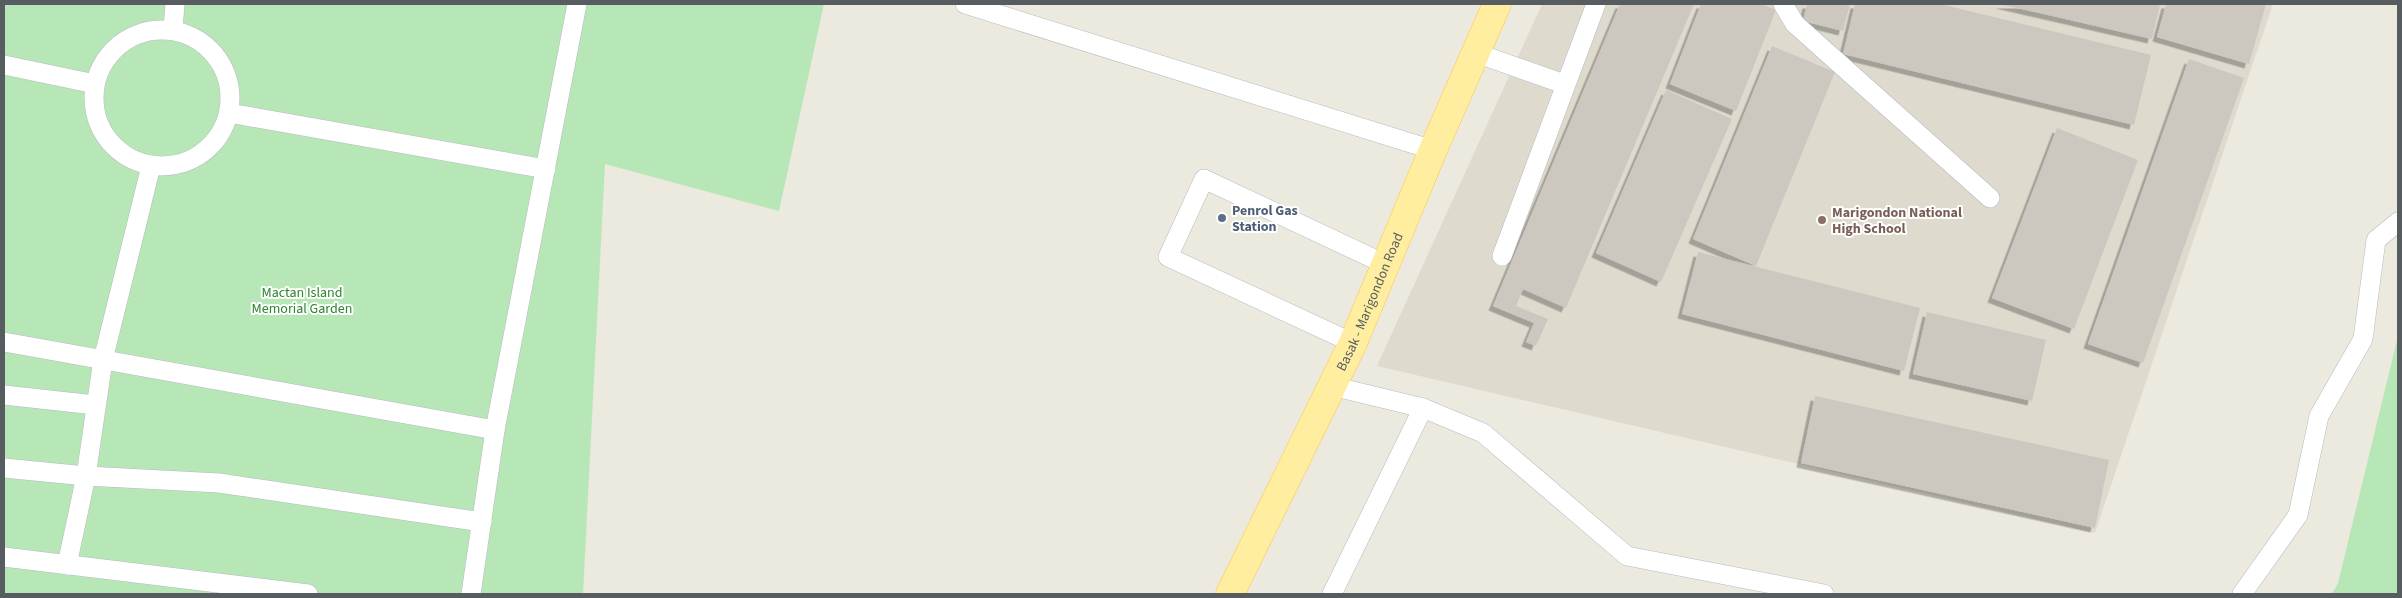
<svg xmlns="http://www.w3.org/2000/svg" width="2402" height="598" font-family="'Source Sans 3',sans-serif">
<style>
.education{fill:#dedbce}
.green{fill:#b8e7b7}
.building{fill:#ccc7bf;filter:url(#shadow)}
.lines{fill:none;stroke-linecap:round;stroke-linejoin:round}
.lane-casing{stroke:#b6babf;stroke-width:20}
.primary-casing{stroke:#fdc746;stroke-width:29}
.lane{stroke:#fff;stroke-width:19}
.primary{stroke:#ffeea0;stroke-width:28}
.service-dot{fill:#5c6f8a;stroke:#fff;stroke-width:2}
.education-dot{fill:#8d6e63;stroke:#fff;stroke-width:2}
.labels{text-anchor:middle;stroke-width:4;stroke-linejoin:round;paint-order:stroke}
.service-label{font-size:14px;font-weight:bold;fill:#4e5e75;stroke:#fff;text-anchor:start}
.education-label{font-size:14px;font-weight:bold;fill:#785e54;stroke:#fff;text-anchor:start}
.park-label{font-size:14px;fill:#2d832e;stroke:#fff}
.street-label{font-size:14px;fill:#575c61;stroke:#fff}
</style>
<defs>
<filter id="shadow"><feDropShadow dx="-4.5" dy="4.5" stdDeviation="0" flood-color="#0004"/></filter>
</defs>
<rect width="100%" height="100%" fill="#ece9de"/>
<!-- education -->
<path class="education" d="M1542,4h731l-178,529 -718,-167z"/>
<!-- green -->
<g class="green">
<path d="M4,4h820l-45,207 -174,-47 -22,430h-579z"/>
<path d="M2398,336v258h-66l6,-11z"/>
</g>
<!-- building -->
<g class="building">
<path d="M1620,4h74l-128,304 -43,-19 -7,17 32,13 -12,27 -10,-4 8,-19 -41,-17z"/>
<path d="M1701,4h60l15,6 -40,101 -66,-27z"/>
<path d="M1807,4h43l-7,27 -40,-10z"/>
<path d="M1855,4h85l211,51 -17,70 -291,-71z"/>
<path d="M2000,4h160l-8,35z"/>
<path d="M2166,4h100l-17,60 -92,-27z"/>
<path d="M1772,46l63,26 -79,194 -63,-27z"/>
<path d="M2189,59l55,19 -101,285 -55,-19z"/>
<path d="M1666,90l66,29 -71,163 -65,-29z"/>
<path d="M2057,128l81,32 -64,169 -82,-31z"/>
<path d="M1698,252l222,56 -16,63 -222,-57z"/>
<path d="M1927,312l119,28 -14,61 -119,-27z"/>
<path d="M1815,396l294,64 -14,68 -294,-65z"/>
</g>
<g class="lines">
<defs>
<g id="lane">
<path d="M965,4l468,146"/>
<path d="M1783,4l12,20 195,174"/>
<path d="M173,29l2,-25"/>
<circle cx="162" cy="98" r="68"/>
<path d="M1476,53l88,31"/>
<path d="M4,65l91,19"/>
<path d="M229,113l317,56"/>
<path d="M1502,256l94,-252"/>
<path d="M4,342l491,88"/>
<path d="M1353,343l-185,-86 36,-78 183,86"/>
<path d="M1332,386l91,22 60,25 144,123 197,38"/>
<path d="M4,395l91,10"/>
<path d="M4,468l82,8 133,7 263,39"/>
<path d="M4,557l304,37"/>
<path d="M67,565l19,-89 17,-116 48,-194"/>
<path d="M471,594l24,-164 82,-426"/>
<path d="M1332,594l91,-186"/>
<path d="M2242,594l56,-79 21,-99 44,-77 13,-99 22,-18"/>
</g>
<g id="primary">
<path id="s1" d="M1230,594l123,-251 80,-193 64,-146"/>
</g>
</defs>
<!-- lane casing -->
<use href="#lane" class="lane-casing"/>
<!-- primary casing -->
<use href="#primary" class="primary-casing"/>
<!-- lane -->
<use href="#lane" class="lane"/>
<!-- primary -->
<use href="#primary" class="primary"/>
</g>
<!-- markers -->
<circle class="service-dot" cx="1222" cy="218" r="5"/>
<circle class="education-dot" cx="1822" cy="220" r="5"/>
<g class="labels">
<!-- service labels -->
<g class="service-label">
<text x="1232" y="215">Penrol Gas<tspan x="1232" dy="16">Station</tspan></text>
</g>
<!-- education labels -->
<g class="education-label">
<text x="1832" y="217">Marigondon National<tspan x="1832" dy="16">High School</tspan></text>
</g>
<!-- park labels -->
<g class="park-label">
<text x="302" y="297">Mactan Island<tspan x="302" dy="16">Memorial Garden</tspan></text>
</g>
<!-- street labels -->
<g class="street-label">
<text dy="5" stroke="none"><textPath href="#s1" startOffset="324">Basak - Marigondon Road</textPath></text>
</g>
</g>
<!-- border -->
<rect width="2402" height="598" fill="none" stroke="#575c61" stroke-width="10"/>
</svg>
